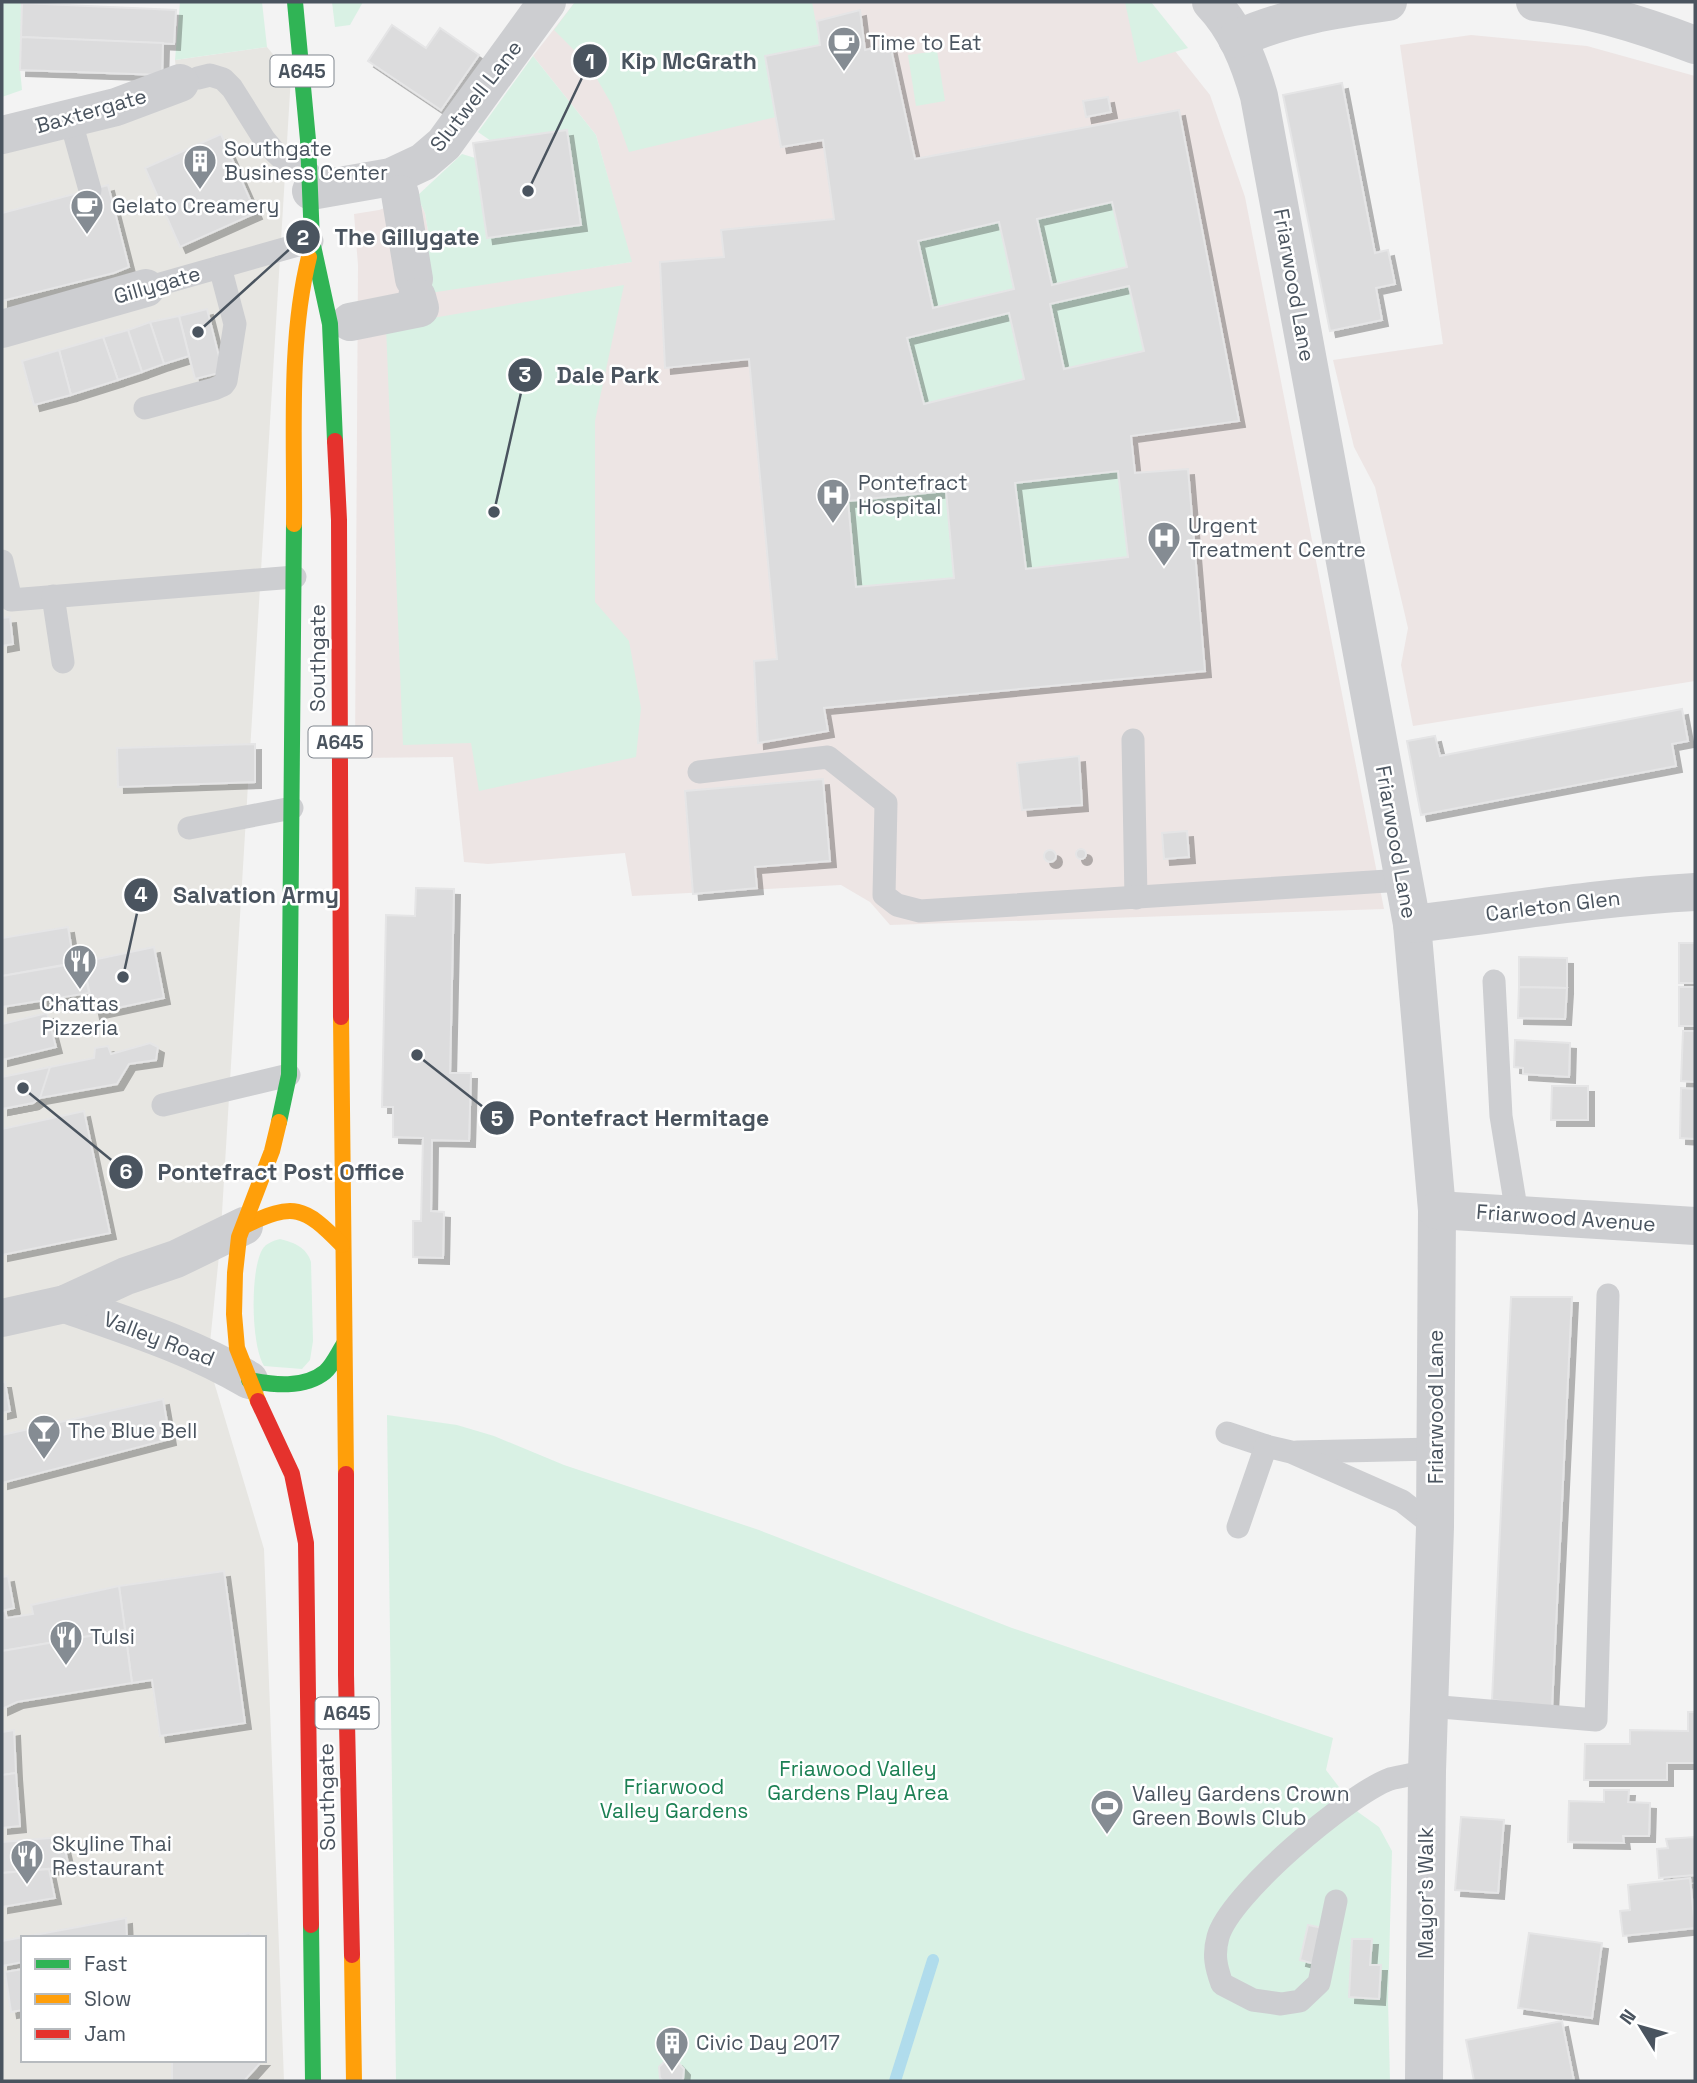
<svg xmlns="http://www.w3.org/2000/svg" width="1697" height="2083" font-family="'Space Grotesk',sans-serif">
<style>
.commercial{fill:#e7e6e2;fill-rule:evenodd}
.medical{fill:#ede5e4}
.green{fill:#d9f1e4}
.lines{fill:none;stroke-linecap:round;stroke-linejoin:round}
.stream{stroke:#b0dcec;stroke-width:12}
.building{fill:#dcdcdd;stroke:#e5e5e6;stroke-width:2;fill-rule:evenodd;filter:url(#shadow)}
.lane{stroke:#cdced1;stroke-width:23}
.street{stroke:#cdced1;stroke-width:38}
.fast{stroke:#30b455;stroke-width:16}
.slow{stroke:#ff9f0a;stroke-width:16}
.jam{stroke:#e5322d;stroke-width:16}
.labels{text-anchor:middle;stroke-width:5;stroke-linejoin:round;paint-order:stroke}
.shield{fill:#fff;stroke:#80878f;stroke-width:2}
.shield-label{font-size:19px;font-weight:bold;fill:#4a545f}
.poi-label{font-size:21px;fill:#4a545f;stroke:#fff;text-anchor:start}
.street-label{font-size:21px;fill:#4a545f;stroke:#fff}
.park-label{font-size:21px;fill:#1c8054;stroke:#fff}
.leader{fill:none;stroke:#4a545f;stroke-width:2.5}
.callout-dot{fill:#4a545f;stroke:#fff;stroke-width:2.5}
.mark-label{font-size:21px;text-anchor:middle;font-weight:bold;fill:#fff}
.callout-label{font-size:23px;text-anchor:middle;font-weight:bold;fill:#4a545f;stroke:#fff;stroke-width:5;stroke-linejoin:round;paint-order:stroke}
</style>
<defs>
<filter id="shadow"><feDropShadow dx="6" dy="6" stdDeviation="0" flood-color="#0004"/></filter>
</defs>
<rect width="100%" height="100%" fill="#f3f3f3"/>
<!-- commercial -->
<path class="commercial" d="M267,47l24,29 -71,1170 -12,116 56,187 20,532h-282v-1963l175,-41 -2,-17zM23,1938h241v122h-241z"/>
<!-- medical -->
<g class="medical">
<path d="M575,2h561l74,93 35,102 139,712 -494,16 -20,-23 -29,-17 -209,11 -7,-43 -137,11 -24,-2 -11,-105 -98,1 3,-493 -4,-51 25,-4 38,-14 8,17 4,24 -4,27 5,28 201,-30 -35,-127 -63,-79z"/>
<path d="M1471,35l116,11 108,30v605l-282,45 -12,-61 7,-37 -33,-141 -21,-40 -21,-87 110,-16 -43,-299z"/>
</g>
<!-- green -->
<g class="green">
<path d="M2,2l20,1 -2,66 2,21 -20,7z"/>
<path d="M180,2h82l5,45 -92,13z"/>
<path d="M332,2h31l-13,23 -15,2z"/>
<path d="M575,2h237l8,43 -55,11 11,61 -147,35 -17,-47 -23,-40 -35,-35z"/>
<path d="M1125,2h26l37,46 -50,15z"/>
<path d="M937,51l8,50 -29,5 -8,-51z"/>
<path d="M533,56l63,79 36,127 -202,31 -5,-29 4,-27 -4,-24 -8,-17 45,-42 13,4 12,80 94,-13 -14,-95 -76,11 -13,-9z"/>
<path d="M1112,202l15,65 -75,18 -15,-66z"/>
<path d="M999,222l15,67 -81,19 -15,-67z"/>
<path d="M624,285l-29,136v181l34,39 12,67 -5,49 -157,34 -8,-48 -68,2 -17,-419z"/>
<path d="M1129,286l15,65 -80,18 -14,-65z"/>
<path d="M1009,313l15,66 -100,25 -17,-66z"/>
<path d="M1118,471l10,86 -102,12 -11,-86z"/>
<path d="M946,491l8,87 -98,9 -8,-86z"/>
<path d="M280,1239c15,4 26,8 31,23l2,79 -3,19 -8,9 -38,-3c-13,-21 -14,-94 -2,-116 4,-7 11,-9 18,-11z"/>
<path d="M387,1415l70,10 37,11 70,29 195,65 253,98 321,110 -7,32 32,42 21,15 13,24 -4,149 2,81h-994z"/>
</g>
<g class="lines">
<!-- stream -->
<path class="stream" d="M895,2081l38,-121"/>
</g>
<!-- building -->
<g class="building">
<path d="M22,3l154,7 -2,34 -153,-7z"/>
<path d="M860,10l5,40 25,-6 25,115 264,-49 60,311 -108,15 4,37 53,-4 17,202 -381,37 4,23 -70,12 -4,-82 23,-2 -28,-300 -84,9 -5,-106 64,-5 -3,-27 113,-11 -11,-79 -42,7 -16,-91 55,-11 -3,-24zM1112,202l15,65 -75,18 -15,-66zM999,222l15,67 -81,19 -15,-67zM1129,286l15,65 -80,18 -14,-65zM1009,313l15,66 -100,25 -17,-66zM1118,471l10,86 -102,12 -11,-86zM946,491l8,87 -98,9 -8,-86z"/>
<path d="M392,25l34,23 14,-20 39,27 -38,55 -73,-49z"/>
<path d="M21,37l142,6 -1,32 -142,-5z"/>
<path d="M1342,83l33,170 13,-3 7,34 -19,4 6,32 -52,11 -47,-236z"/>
<path d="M1108,97l3,15 -25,5 -3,-16z"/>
<path d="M567,130l14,95 -94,13 -14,-95z"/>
<path d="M221,134l35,79 -76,34 -35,-79z"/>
<path d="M108,185l21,82 -15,6 -112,28v-88z"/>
<path d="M207,309l16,63 -28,7 -16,-63z"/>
<path d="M179,316l10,40 -25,8 -14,-42z"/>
<path d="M150,322l14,42 -22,8 -14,-42z"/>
<path d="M128,330l14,42 -24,8 -15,-43z"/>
<path d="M103,337l15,43 -47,15 -12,-45z"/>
<path d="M59,350l12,45 -37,10 -12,-44z"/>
<path d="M10,617l3,27 -11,2v-28z"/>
<path d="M1682,709l6,32 -16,3 4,22 -255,49 -14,-74 28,-5 5,20z"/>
<path d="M255,744v38l-137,5 -1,-39z"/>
<path d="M1079,756l3,49 -60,5 -5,-47z"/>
<path d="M823,779l7,82 -75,6 2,21 -64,6 -8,-103z"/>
<path d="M1187,831l2,26 -25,2 -2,-26z"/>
<circle cx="1081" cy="854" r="5"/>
<circle cx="1050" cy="856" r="6"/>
<path d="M416,888l38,1 -4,184h21l-2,68 -37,-1 -1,71 13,1 -1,46 -30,-1v-36h8l2,-83 -30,-1v-30h-11l4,-192 29,1z"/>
<path d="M68,927l6,36 -72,13v-38z"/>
<rect x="1679" y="943" width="16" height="40"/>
<path d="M154,947l10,51 -70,15 -11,-51z"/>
<path d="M1519,957l48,1v30l-48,-1z"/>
<path d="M83,962l6,31 -87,14v-31z"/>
<path d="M1519,987l48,1 -2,31 -47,-1z"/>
<rect x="1679" y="987" width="16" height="39"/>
<path d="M47,1013l9,34 -54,13v-36z"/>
<path d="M1683,1031h12v51l-14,-1z"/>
<path d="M1515,1040l55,3 -1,34 -46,-3v-6l-9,-1z"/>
<path d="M150,1043l8,4 -2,13 -27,4 -12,20 -77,14 -7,5 -31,6v-32l92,-19 1,-10 13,-2 3,8z"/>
<path d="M50,1067l-10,31 -7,5 -31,6v-32z"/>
<path d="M1552,1086h36v34h-37z"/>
<path d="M1681,1088l14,1v50l-15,-1z"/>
<path d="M84,1111l26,122 -108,22v-126z"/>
<path d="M1511,1297h61l-20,410 -60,-7z"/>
<path d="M2,1382h3l5,29 -8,2z"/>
<path d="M163,1399l7,40 -168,44v-48z"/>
<path d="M224,1571l21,152 -85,13 -8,-56 -20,3 -13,-97z"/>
<path d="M8,1576l6,32 -12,3v-34z"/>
<path d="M119,1586l6,44 -123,21v-40h3l2,7 26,-4 -2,-9z"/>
<path d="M125,1630l7,53 -115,19 -15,7v-58z"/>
<path d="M1688,1712h7v51h-28v17h-83l1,-36h45v-14l58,1z"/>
<path d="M14,1730l2,43 -14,2v-43z"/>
<path d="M16,1773l4,53 -18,2v-53z"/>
<path d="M1604,1790h25l-1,12 22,1 -1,33h-26l1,7 -56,-1 1,-41 35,1z"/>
<path d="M1461,1817l43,3 -6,73 -43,-3z"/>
<path d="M62,1837l7,30 -67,6v-31z"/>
<path d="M1695,1837v38l-36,3 -2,-29 11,-1 -2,-9z"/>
<path d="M49,1869l6,29 -53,9v-34z"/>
<path d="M1690,1878l5,50 -72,8 -3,-25 10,-1 -2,-25z"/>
<path d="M126,1918l1,20h-104v24l-21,4v-25z"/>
<path d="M1308,1925l15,3 -8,36 -15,-4z"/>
<path d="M250,1933l1,5h-32z"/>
<path d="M1529,1933l73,10 -10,75 -74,-10z"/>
<path d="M1352,1939h20l-2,26h11l-2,34 -30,-2z"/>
<path d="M23,1969v41l-12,2 -6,-40z"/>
<path d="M1562,2021l12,60h-100l-8,-41z"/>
<path d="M172,2060h91l-19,21h-72z"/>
<path d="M666,2060h10l8,9 -1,10 -3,2h-17l-3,-3 -1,-11z"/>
</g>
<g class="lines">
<!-- lane -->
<g class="lane">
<path d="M198,78l12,-3 13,4 9,9 32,51 10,12 15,14 20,8"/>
<path d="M70,118l20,72"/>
<path d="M146,288l166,-47"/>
<path d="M145,408l69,-19 9,-4 3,-4 9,-57 -15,-57"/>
<path d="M2,561l9,39 284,-23"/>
<path d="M53,596l10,66"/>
<path d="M1133,740l3,158"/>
<path d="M699,772l129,-15 58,46 -2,92 13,10 23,6 483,-31"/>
<path d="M189,828l103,-20"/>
<path d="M1494,981l7,135 16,98"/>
<path d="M163,1105l126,-30"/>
<path d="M1227,1433l39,13"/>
<path d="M1297,1452l138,-3"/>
<path d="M1238,1527l28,-81 25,6 111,49 33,26"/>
<path d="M1429,1706l167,14 12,-425"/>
<path d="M1336,1901l-17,82 -19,18 -19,3 -28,-4 -31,-16c-6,-17 -9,-29 -4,-47 11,-42 131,-143 172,-158 12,-3 25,-5 37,-8"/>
</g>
<!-- street -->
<g class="street">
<path d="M1211,2c25,26 38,59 48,94l153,828 25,286 -2,317 -8,244 -3,310"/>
<path d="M1535,2c55,6 108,23 160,43"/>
<path d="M1237,39c48,-22 100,-30 151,-37"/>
<path d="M2,135l114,-28 64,-24"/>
<path d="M311,191l80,-14 32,-15 21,-18 103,-142"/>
<path d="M400,194l14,85"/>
<path d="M350,322l70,-14 -3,-11"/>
<path d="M2,329l144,-41"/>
<path d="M1412,924c94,-11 188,-27 283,-32"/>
<path d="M1437,1210l258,16"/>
<path d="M65,1304c63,22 127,42 184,76"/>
<path d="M2,1318l63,-14 61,-28 50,-17 68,-33"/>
</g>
<!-- fast -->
<g class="fast">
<path d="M295,2l13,138 4,101 18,83 5,117"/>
<path d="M279,1122l10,-47 5,-551"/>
<path d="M249,1380c24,5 55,9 76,-8 8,-7 13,-19 19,-28"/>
<path d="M311,1925l2,156"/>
</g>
<!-- slow -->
<g class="slow">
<path d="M294,524c1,-86 -6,-183 15,-267"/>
<path d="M341,1017l5,457"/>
<path d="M244,1226c50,-24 60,-20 98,19"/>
<path d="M258,1401l-21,-53 -3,-34 1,-41 4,-36 33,-86 7,-29"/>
<path d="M352,1955l2,126"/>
</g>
<!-- jam -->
<g class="jam">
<path d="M335,441l4,79 2,497"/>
<path d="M258,1401l34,73 14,69 5,382"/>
<path d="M346,1474v201l6,280"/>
</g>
</g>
<!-- icons -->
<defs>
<symbol id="cafe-pin" viewBox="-11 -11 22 30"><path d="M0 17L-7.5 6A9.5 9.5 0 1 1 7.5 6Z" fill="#858c93" stroke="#fff"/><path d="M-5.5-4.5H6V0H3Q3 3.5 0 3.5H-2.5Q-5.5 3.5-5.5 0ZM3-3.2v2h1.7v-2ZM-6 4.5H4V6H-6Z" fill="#fff"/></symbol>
<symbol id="building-pin" viewBox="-11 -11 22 30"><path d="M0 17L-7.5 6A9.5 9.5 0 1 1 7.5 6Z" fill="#858c93" stroke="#fff"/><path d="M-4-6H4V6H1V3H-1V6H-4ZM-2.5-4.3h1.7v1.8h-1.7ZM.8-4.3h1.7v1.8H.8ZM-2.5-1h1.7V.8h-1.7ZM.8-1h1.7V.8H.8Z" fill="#fff"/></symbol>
<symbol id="hospital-pin" viewBox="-11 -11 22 30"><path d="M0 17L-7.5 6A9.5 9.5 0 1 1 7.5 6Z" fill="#858c93" stroke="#fff"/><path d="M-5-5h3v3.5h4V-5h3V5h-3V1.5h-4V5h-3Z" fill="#fff"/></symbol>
<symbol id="restaurant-pin" viewBox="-11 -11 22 30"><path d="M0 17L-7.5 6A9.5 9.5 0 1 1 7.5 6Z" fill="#858c93" stroke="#fff"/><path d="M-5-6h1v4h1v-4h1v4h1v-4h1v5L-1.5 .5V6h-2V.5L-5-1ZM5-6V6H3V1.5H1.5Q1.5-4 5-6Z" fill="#fff"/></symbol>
<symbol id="bar-pin" viewBox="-11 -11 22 30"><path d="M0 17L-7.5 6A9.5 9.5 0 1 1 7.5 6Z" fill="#858c93" stroke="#fff"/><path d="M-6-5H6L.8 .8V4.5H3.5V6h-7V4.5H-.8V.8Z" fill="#fff"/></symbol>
<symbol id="stadium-pin" viewBox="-11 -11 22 30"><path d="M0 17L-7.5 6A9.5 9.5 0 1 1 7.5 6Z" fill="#858c93" stroke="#fff"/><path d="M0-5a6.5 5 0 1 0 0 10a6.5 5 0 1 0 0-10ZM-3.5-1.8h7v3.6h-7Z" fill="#fff"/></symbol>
</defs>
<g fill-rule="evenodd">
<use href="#cafe-pin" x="825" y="24" width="38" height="52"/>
<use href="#building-pin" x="181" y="142" width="38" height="52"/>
<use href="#cafe-pin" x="68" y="187" width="38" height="52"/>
<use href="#hospital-pin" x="814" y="476" width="38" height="52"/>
<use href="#hospital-pin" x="1145" y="519" width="38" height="52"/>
<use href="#restaurant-pin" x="61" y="942" width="38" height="52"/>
<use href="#bar-pin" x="25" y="1412" width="38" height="52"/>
<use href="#restaurant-pin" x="47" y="1618" width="38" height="52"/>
<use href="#stadium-pin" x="1088" y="1787" width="38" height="52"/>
<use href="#restaurant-pin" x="8" y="1837" width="38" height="52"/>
<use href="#building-pin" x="653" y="2024" width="38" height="52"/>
</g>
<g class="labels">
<!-- shield labels -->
<g class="shield">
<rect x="270.5" y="55.5" width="63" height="31" rx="5"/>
<rect x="308.5" y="726.5" width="63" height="31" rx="5"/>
<rect x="315.5" y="1697.5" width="63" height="31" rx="5"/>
</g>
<g class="shield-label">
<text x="302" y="78">A645</text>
<text x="340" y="749">A645</text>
<text x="347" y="1720">A645</text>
</g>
<!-- poi labels -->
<g class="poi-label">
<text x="868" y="50">Time to Eat</text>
<text x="224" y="156">Southgate<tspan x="224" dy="24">Business Center</tspan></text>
<text x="112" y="213">Gelato Creamery</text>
<text x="858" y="490">Pontefract<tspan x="858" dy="24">Hospital</tspan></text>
<text x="1188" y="533">Urgent<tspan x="1188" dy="24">Treatment Centre</tspan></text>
<text x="80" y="1011" text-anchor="middle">Chattas<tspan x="80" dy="24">Pizzeria</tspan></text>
<text x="68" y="1438">The Blue Bell</text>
<text x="90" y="1644">Tulsi</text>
<text x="1132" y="1801">Valley Gardens Crown<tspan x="1132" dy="24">Green Bowls Club</tspan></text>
<text x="52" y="1851">Skyline Thai<tspan x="52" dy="24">Restaurant</tspan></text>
<text x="696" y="2050">Civic Day 2017</text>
</g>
<!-- street labels -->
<g class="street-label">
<text transform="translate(476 96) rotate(-52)" y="7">Slutwell Lane</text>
<text transform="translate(91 111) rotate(-16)" y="7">Baxtergate</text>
<text transform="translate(157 285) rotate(-16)" y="7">Gillygate</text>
<text transform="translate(1294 285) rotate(80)" y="7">Friarwood Lane</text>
<text transform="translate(318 658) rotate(-90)" y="7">Southgate</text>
<text transform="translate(1396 842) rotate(80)" y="7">Friarwood Lane</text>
<text transform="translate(1553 906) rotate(-7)" y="7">Carleton Glen</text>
<text transform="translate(1566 1218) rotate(4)" y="7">Friarwood Avenue</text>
<text transform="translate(159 1339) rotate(21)" y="7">Valley Road</text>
<text transform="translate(1436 1407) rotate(-90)" y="7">Friarwood Lane</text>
<text transform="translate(327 1797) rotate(-91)" y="7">Southgate</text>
<text transform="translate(1426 1893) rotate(-90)" y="7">Mayor's Walk</text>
</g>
<!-- park labels -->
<g class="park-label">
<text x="858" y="1776">Friawood Valley<tspan x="858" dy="24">Gardens Play Area</tspan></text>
<text x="674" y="1794">Friarwood<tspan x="674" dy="24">Valley Gardens</tspan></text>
</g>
</g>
<!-- callouts -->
<path class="leader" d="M528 191L590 61M198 332L303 237M494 512L525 375M123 977L141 895M417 1055L497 1118M23 1088L126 1172"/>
<g class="callout-dot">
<circle cx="528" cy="191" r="7"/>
<circle cx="198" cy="332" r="7"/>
<circle cx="494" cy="512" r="7"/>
<circle cx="123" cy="977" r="7"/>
<circle cx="417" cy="1055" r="7"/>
<circle cx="23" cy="1088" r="7"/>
<circle cx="590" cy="61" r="18"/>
<circle cx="303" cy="237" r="18"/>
<circle cx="525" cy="375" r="18"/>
<circle cx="141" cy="895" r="18"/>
<circle cx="497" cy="1118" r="18"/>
<circle cx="126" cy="1172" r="18"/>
</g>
<g class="mark-label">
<text x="590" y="69">1</text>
<text x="303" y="245">2</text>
<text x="525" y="382">3</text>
<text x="141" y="902">4</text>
<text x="497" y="1126">5</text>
<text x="126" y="1179">6</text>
</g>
<g class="callout-label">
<text x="689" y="69">Kip McGrath</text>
<text x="407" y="245">The Gillygate</text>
<text x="608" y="383">Dale Park</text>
<text x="256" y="903">Salvation Army</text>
<text x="649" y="1126">Pontefract Hermitage</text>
<text x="281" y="1180">Pontefract Post Office</text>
</g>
<!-- border -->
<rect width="1697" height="2083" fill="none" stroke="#4a545f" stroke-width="7"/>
<!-- legend -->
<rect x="21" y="1936" width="245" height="126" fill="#ffffff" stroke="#b7bbbf" stroke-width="2"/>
<rect x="35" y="1959" width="35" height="10" fill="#30b455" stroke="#b7bbbf" stroke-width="2"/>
<text x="84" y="1971" font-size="21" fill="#4a545f">Fast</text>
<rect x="35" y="1994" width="35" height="10" fill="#ff9f0a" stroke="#b7bbbf" stroke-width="2"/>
<text x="84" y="2006" font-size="21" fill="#4a545f">Slow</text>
<rect x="35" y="2029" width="35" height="10" fill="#e5322d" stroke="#b7bbbf" stroke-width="2"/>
<text x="84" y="2041" font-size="21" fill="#4a545f">Jam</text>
<!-- north arrow -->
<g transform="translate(1641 2027) rotate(307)" stroke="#ffffff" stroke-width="5" paint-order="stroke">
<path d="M0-5L12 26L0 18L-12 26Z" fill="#4a545f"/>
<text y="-10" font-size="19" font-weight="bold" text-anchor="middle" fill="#4a545f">N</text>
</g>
</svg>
